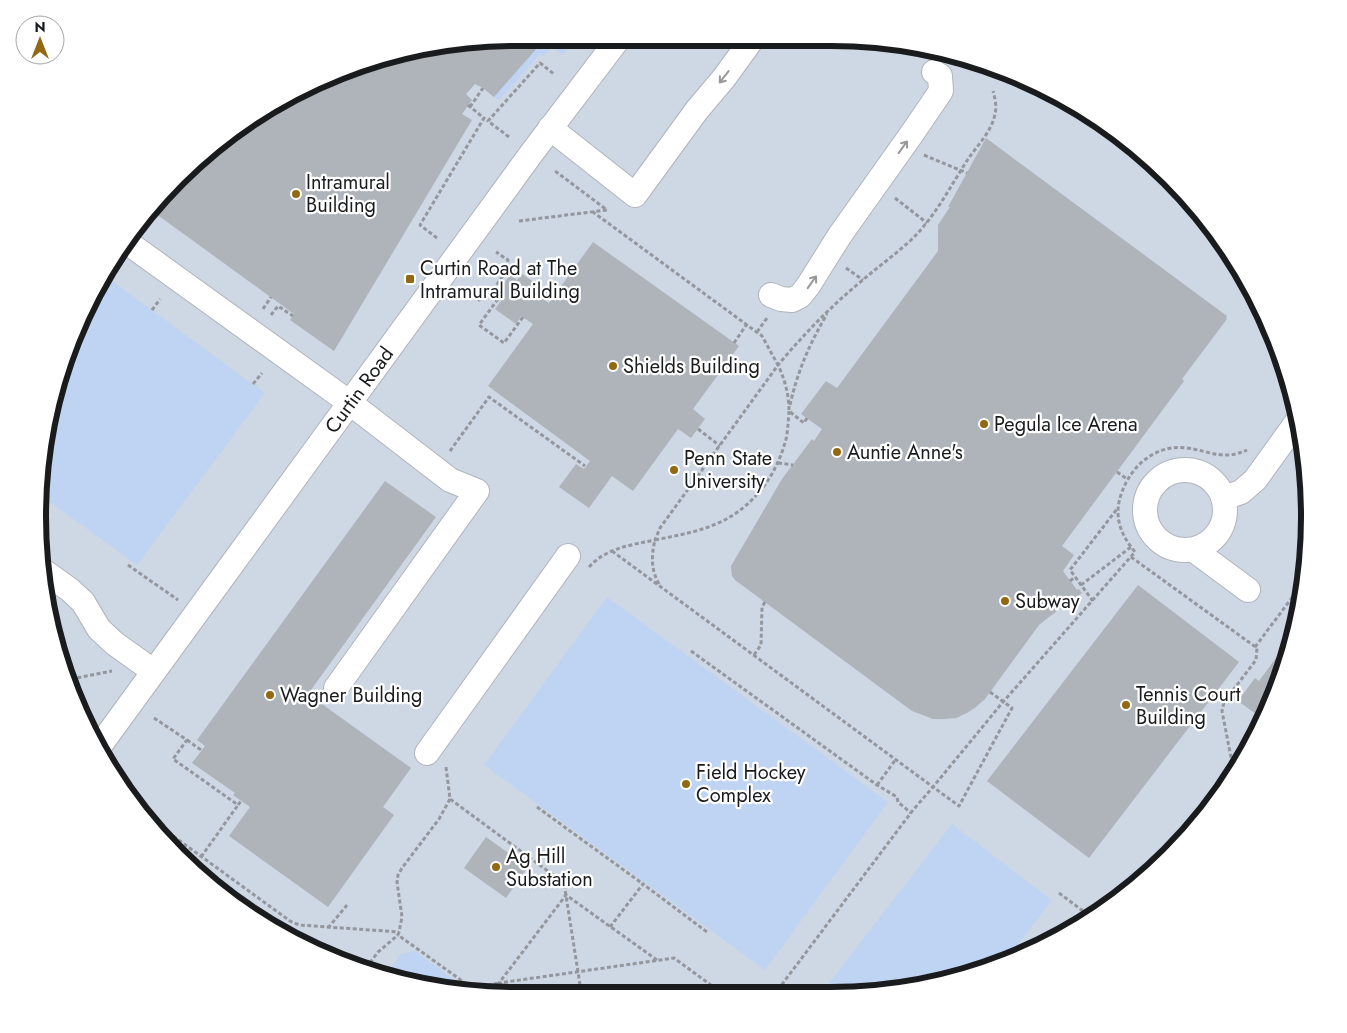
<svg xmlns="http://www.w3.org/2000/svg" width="1347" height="1033" font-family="Jost,sans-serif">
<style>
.built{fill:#ced7e4}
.green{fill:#bfd4f3}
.building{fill:#afb3ba}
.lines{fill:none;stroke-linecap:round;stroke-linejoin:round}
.minor-casing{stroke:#b0b4bb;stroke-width:26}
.path{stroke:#94979d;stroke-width:3;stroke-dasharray:4 2.5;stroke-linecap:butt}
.minor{stroke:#fff;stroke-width:24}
.oneway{stroke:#989899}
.poi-dot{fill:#936813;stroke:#fff;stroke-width:2}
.labels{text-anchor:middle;stroke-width:4.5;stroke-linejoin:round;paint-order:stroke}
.poi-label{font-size:20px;fill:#191b1d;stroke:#fff;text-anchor:start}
.street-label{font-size:20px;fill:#191b1d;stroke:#fff}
.rim{fill:none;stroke:#191b1d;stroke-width:6}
</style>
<rect width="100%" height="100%" fill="#dfe3ea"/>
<!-- built -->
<path class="built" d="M517,38l345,1 93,15 88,33 79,49 107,115 44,82 27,90 9,94 -9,93 -27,90 -44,83 -60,72 -73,60 -111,55 -92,21h-439l-121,-32 -82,-44 -73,-60 -60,-73 -64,-141 -16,-124 16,-124 48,-116 76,-99 99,-76 115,-48z"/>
<!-- green -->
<g class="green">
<path d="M546,38h32l-15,17 -11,-8 -9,9 -3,-2 -41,46 -5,-3z"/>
<path d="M104,275l161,118 -128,172 -97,-70 14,-102z"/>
<path d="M607,597l281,205 -123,168 -281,-205z"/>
<path d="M952,824l100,76 -45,59 -22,11 -92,21h-70z"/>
<path d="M415,951l54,40h-15l-67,-18 14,-19z"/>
</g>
<!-- building -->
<g class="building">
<path d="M516,38h30l-52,59 -10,-8h1l-10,-5 -9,10 6,6 -10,14 10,6 -138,231 -44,-31 4,-6 -142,-103 26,-33 99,-76 115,-48z"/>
<path d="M986,138l241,178 -1,2 1,1 -45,60 2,2 -122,165 12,9 -11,16 14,19 2,-1 3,4 -33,24 -10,8 -54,74 -9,8 -9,6 -11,5 -12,1h-11l-21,-8 -177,-131 -3,-4 -1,-10 51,-87 30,-40 2,2 8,-12 -21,-15 25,-33 11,7 101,-137v-26l12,-18h-2z"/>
<path d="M593,242l146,104 -46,63 12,10 -14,19 -13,-9 -45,62 -21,-15 -23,32 -30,-21 17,-23 8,5 6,-8 -102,-75 45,-62 -12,-8 -5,8 -21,-15 6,-8 -7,-5 16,-21 7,5 4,-7 21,15 -5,7 12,8z"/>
<path d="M385,481l51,36 -128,177 103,74 -28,39 11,8 -66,92 -99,-71 21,-29 -17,-12 2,-2 -43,-30 13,-17 -8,-6z"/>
<path d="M1138,585l101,77 -150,196 -102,-77z"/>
<path d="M1292,636l-19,64 -10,19 -25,-18 17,-23 4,3z"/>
<path d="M486,837l42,30 -22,31 -42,-30z"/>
</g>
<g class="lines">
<defs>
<g id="minor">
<path d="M550,128l85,67 62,-85 27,-32 29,-40"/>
<path d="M128,243l222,160 100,77 27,11 -141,197"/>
<path d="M771,295l10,4 11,1 8,-4 8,-10 32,-51 71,-100 30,-44 -1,-15 -6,-4"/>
<circle cx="1185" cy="510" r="40"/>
<path d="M1224,498l17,-6 14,-12 44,-61"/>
<path d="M1194,550l54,40"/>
<path d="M45,572l25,18 13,12 16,27 15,14 39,28"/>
<path d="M101,744l430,-590 88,-116"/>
<path d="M427,753l141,-197"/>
</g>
</defs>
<!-- minor casing -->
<use href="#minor" class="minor-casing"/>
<!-- path -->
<g class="path">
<path d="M468,105l17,14"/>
<path d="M470,107l13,-19"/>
<path d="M509,137l-21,-16 52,-58 14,11"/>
<path d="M924,155l43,18"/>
<path d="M895,198l32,25"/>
<path d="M151,213l1,1"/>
<path d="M519,221l88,-11 -52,-39"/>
<path d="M437,238l-17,-13 64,-107"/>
<path d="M846,268l17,12"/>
<path d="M467,291l12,9 11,-6 16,-22 2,-12 -12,-8"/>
<path d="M498,299l-19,26 25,18 19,-26"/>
<path d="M263,309l8,-12"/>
<path d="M152,310l8,-11"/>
<path d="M271,315l7,-9 15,10"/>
<path d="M757,332l10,-14"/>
<path d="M734,343l13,-19"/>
<path d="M253,384l9,-11"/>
<path d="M790,405c8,-35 19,-60 37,-91"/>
<path d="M807,418l-3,5 -15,-12c0,-16 -4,-31 -11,-46 26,-31 54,-60 86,-86 15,-13 32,-25 47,-39 24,-23 39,-53 57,-81 9,-13 24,-28 27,-45 2,-7 0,-16 -2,-23"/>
<path d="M698,429l22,17"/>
<path d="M450,451l39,-54 96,69"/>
<path d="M778,463l15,2"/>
<path d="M1117,472l10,7"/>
<path d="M612,551l321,236 -20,23 -136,181"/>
<path d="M1131,557l126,91 -1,12 -32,42 -2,9 12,62"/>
<path d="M128,565l50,35"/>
<path d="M589,567c17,-19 42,-22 66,-27l5,-12 118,-163 -16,-29 -169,-124"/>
<path d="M1070,581l5,-4"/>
<path d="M659,584c-8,-14 -8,-28 -4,-44 19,-4 38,-7 56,-14 36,-13 62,-44 73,-80 4,-11 4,-23 5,-35"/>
<path d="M1081,585l50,-38"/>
<path d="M1093,601l-23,-31 47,-61"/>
<path d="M53,631l3,-5"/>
<path d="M1255,647l48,-64"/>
<path d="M691,651l186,134 20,12 1,5 13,11"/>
<path d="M754,655l7,-10 1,-38 3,-5"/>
<path d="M71,679l41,-8"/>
<path d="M990,692l22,16 -53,98 -26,-19 70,-85 132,-150c-15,-18 -22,-37 -13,-60 10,-28 35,-48 65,-44 23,3 36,13 60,2"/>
<path d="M154,718l33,22 -14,19 65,46 3,-4"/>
<path d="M187,740l14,10"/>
<path d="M119,766l4,22"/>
<path d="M446,767l4,32 114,84 17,108"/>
<path d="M877,785l19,-26"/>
<path d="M450,799l-11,20 -37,49 -4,7 -1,7 5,35 -3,15 -1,3 74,53 27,-5 11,8"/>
<path d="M537,807l106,77"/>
<path d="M147,817l143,104 9,4 100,7"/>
<path d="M201,857l37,-52"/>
<path d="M1059,893l32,24"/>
<path d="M610,927l33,-43 64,48"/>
<path d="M328,928l19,-23"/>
<path d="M657,960l-91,-65 -67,88 175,-25 45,33"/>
<path d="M366,968l12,-16 20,-17"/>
</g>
<!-- minor -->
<use href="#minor" class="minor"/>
</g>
<!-- one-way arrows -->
<defs><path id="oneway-shaft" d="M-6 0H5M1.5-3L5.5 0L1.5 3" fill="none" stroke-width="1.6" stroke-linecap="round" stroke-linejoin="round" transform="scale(1.25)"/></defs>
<g class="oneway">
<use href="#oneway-shaft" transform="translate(724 77) rotate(128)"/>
<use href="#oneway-shaft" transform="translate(903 147) rotate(-54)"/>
<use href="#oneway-shaft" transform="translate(812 282) rotate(-55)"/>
</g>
<!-- markers -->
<g class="poi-dot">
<circle cx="296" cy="194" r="5"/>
<rect x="405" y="274" width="10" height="10" rx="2.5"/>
<circle cx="613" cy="366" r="5"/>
<circle cx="984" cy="424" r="5"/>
<circle cx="837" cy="452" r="5"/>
<circle cx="674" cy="470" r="5"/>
<circle cx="1005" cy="601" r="5"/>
<circle cx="270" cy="695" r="5"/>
<circle cx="1126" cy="705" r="5"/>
<circle cx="686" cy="784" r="5"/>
<circle cx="496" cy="867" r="5"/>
</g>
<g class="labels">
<!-- poi labels -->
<g class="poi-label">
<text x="306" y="189">Intramural<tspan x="306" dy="23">Building</tspan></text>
<text x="420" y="275">Curtin Road at The<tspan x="420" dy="23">Intramural Building</tspan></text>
<text x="623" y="373">Shields Building</text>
<text x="994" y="431">Pegula Ice Arena</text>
<text x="847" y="459">Auntie Anne's</text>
<text x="684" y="465">Penn State<tspan x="684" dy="23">University</tspan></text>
<text x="1015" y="608">Subway</text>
<text x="1136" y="701">Tennis Court<tspan x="1136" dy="23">Building</tspan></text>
<text x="280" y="702">Wagner Building</text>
<text x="696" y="779">Field Hockey<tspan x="696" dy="23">Complex</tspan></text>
<text x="506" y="863">Ag Hill<tspan x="506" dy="23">Substation</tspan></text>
</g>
<!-- street labels -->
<g class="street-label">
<text transform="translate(359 390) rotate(-54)" y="7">Curtin Road</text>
</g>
</g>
<!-- crop -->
<path d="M0 0H1347V1033H0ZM516 46H831A470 470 0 0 1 1301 516V517A470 470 0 0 1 831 987H516A470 470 0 0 1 46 517V516A470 470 0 0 1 516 46Z" fill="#fff" fill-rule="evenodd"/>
<path class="rim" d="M516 46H831A470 470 0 0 1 1301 516V517A470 470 0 0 1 831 987H516A470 470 0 0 1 46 517V516A470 470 0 0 1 516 46Z"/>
<!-- north arrow -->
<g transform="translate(40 40)"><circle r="24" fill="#ffffff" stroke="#a3a4a5"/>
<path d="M0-4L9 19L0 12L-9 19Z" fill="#936813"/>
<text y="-8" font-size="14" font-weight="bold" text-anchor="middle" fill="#191b1d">N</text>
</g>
</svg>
